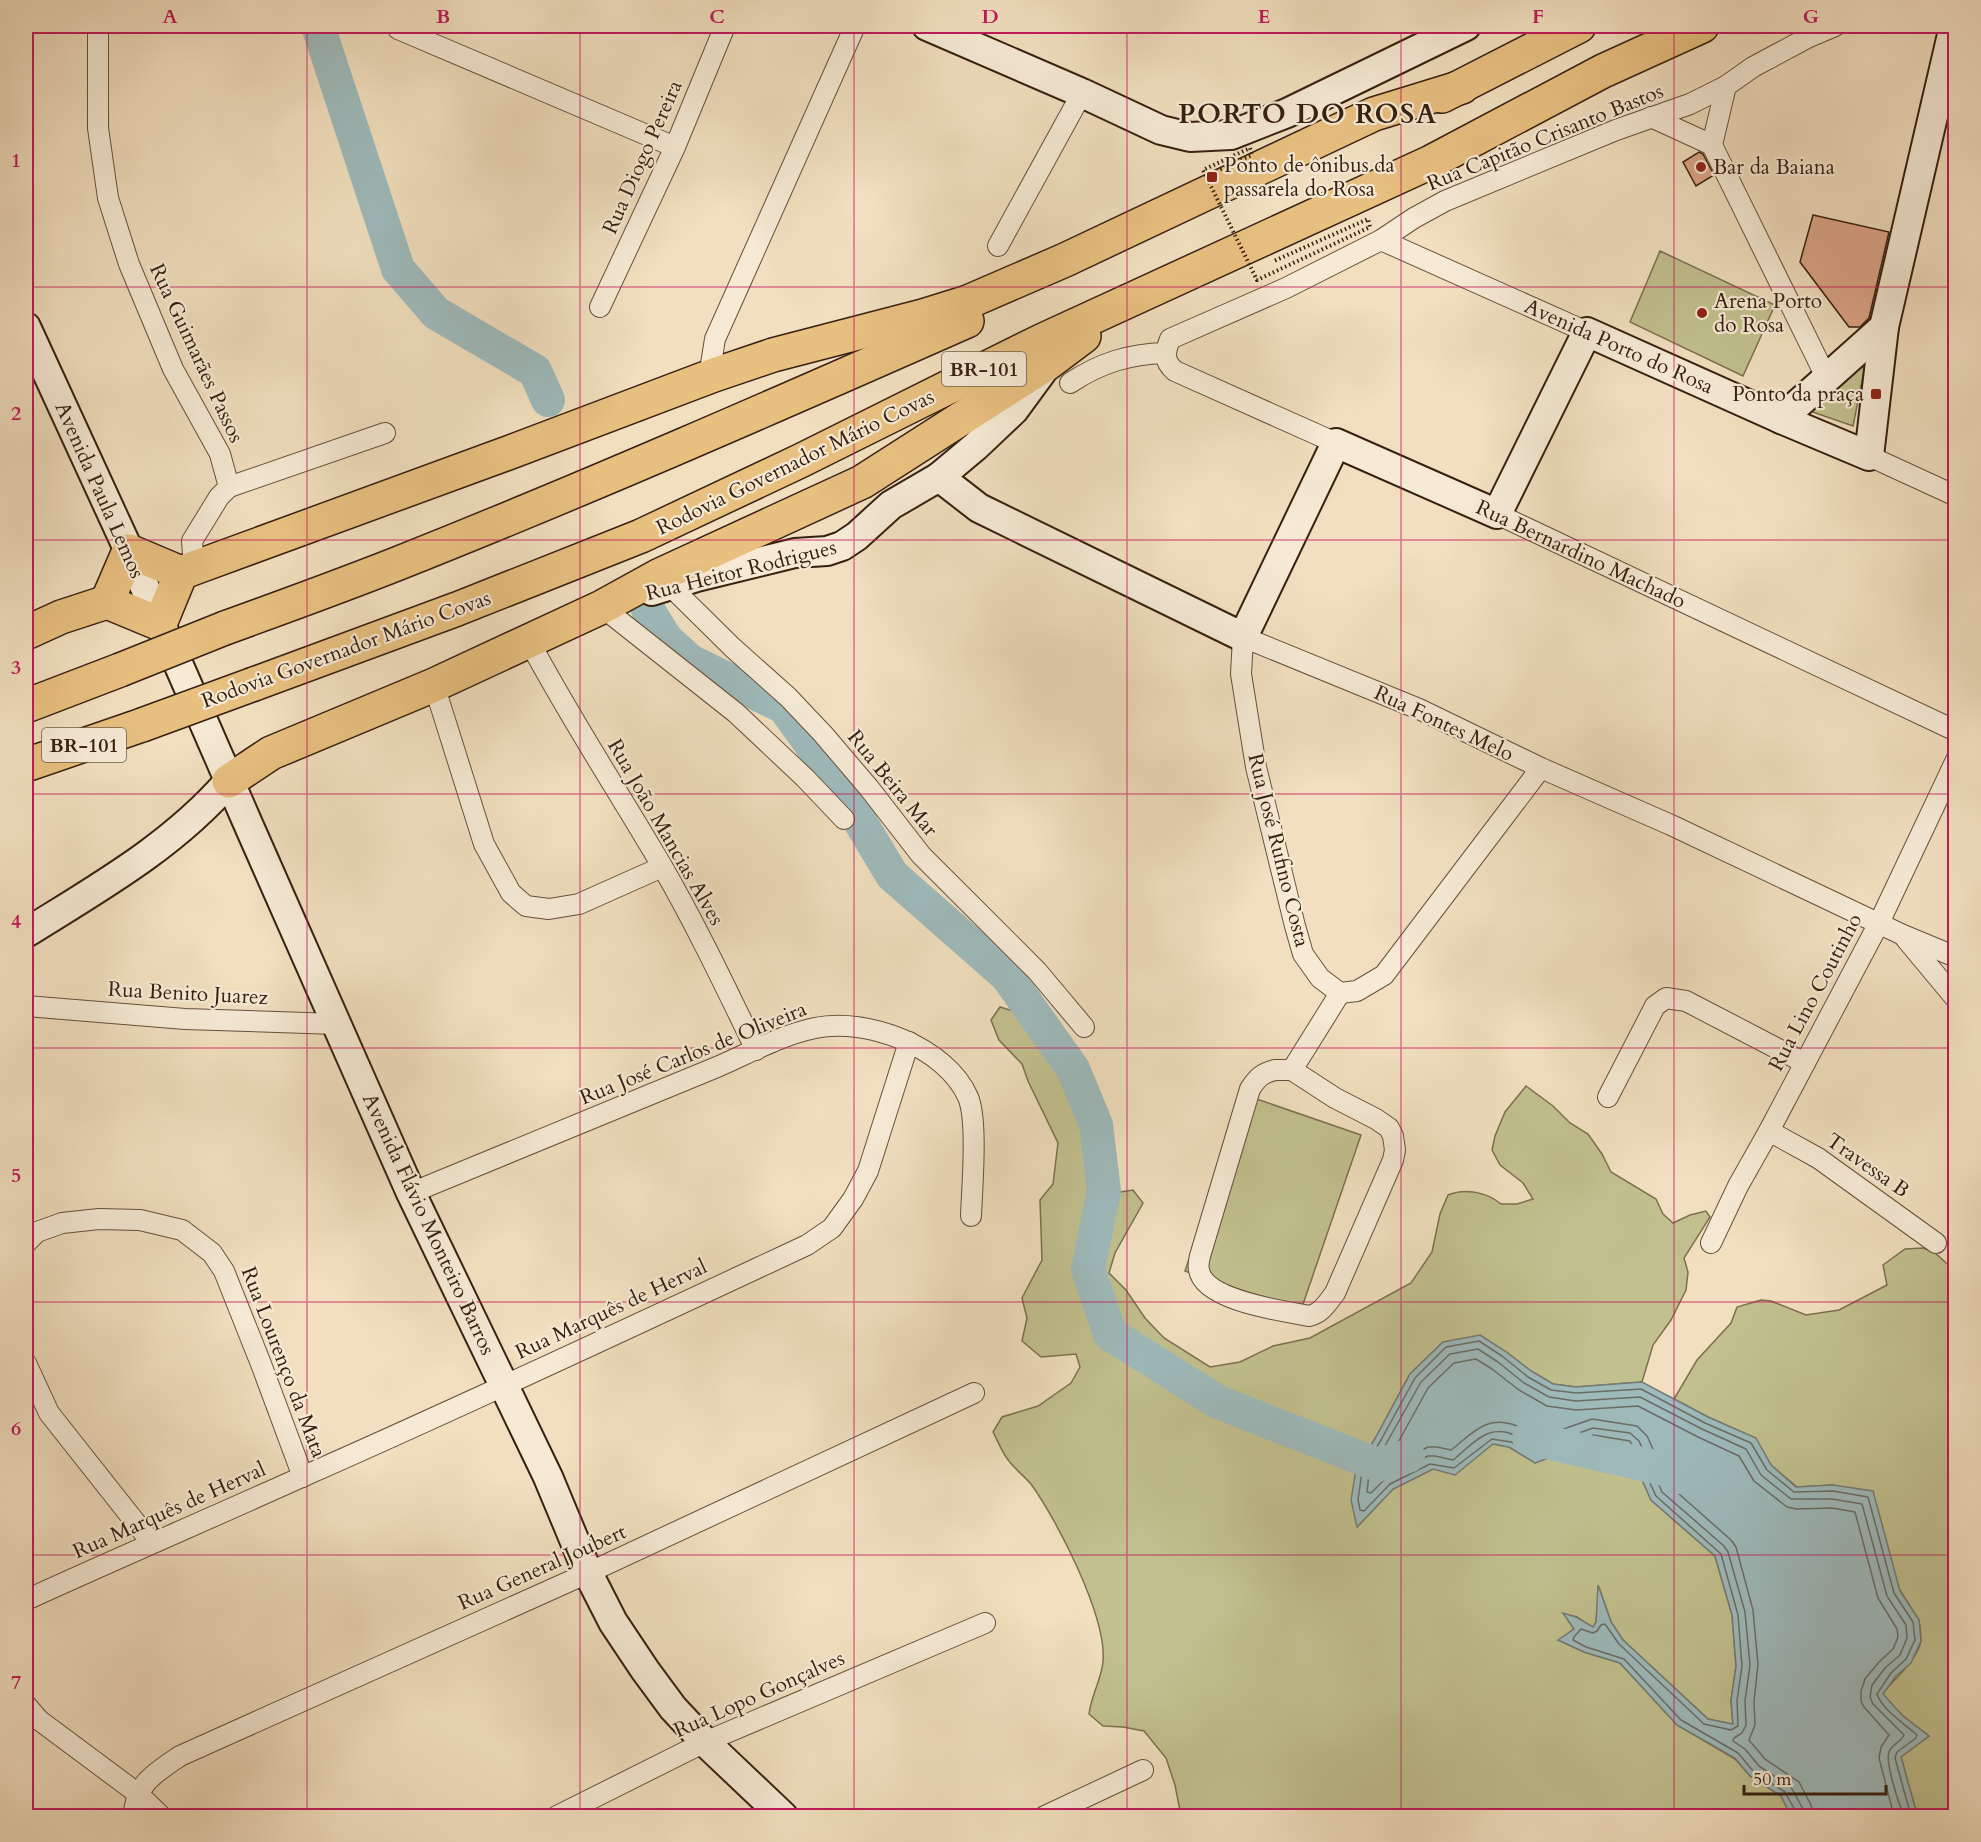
<svg xmlns="http://www.w3.org/2000/svg" width="1981" height="1842" font-family="Cardo,serif">
<style>
.green{fill:#c1c08e;stroke:#7c704f;stroke-width:1.5}
.water{fill:#9ebabb;stroke:#757c77;stroke-width:1.5}
.lines{fill:none;stroke-linecap:round;stroke-linejoin:round}
.shore{stroke:#6a6d66;stroke-width:1.5}
.river{stroke:#9ebabb;stroke-width:34}
.building{fill:#dba587;stroke:#372010;stroke-width:1.5}
.street-casing{stroke:#66503c;stroke-width:22}
.secondary-casing{stroke:#372010;stroke-width:32}
.highway-casing{stroke:#372010;stroke-width:36}
.street{stroke:#f6ead5;stroke-width:20}
.secondary{stroke:#f6ead5;stroke-width:28}
.highway{stroke:#e8c080;stroke-width:33}
.highway-bridge-casing{stroke:#372010;stroke-width:36;stroke-linecap:butt}
.path-bridge{stroke:#372010;stroke-width:4;stroke-dasharray:1.5 3;stroke-linecap:butt}
.highway-bridge{stroke:#e8c080;stroke-width:33}
.grid{fill:none;stroke:#c2185b;stroke-width:1.5;stroke-opacity:0.55}
.poi-dot{fill:#8f2418;stroke:#f6ead5;stroke-width:2}
.labels{text-anchor:middle;stroke-width:4.5;stroke-linejoin:round;paint-order:stroke}
.shield{fill:#f6ead5;stroke:#705d4b;stroke-width:1.5}
.shield-label{font-size:20px;font-weight:bold;fill:#372010}
.street-label{font-size:21px;fill:#372010;stroke:#f6ead5}
.poi-label{font-size:21px;fill:#372010;stroke:#f6ead5;text-anchor:start}
.district-label{font-size:27px;font-weight:bold;letter-spacing:1.5px;fill:#372010;stroke:#f6ead5}
.neatline{fill:none;stroke:#c2185b;stroke-width:2}
.grid-label{font-size:20px;text-anchor:middle;font-weight:bold;fill:#c2185b}
</style>
<rect width="100%" height="100%" fill="#f1dfbf"/>
<filter id="stains"><feTurbulence type="fractalNoise" baseFrequency=".00333" numOctaves="4"/><feColorMatrix values="0 0 0 0 .2 0 0 0 0 .09 0 0 0 0 .02 0 0 0 .5 -.17"/></filter>
<radialGradient id="worn" r=".72"><stop offset=".6" stop-color="#630" stop-opacity="0"/><stop offset="1" stop-color="#630" stop-opacity=".3"/></radialGradient>
<!-- green -->
<g class="green">
<path d="M1660,251l115,54 -32,71 -113,-54z"/>
<path d="M1867,356l-14,70 -49,-17z"/>
<path d="M1000,1007l23,7 45,73 24,62 3,51 -11,52 18,-21 12,-38 19,-3 10,13 -28,50 -6,20 17,17 19,28 19,20 46,29 30,-5 33,-16 37,-8 101,-55 21,-31 8,-38 8,-19c17,-7 39,-3 53,9h16l16,-5 -10,-16 -23,-18 -8,-15 3,-14 10,-24 21,-26 27,20 17,17 18,11 14,20 9,18 45,27 7,15 10,9 17,-8 16,-4 4,6 -26,41 4,14 -2,18 -15,30 -18,25 -11,37 -66,5 -23,-3 -22,-13 -26,-20 -62,-9 -33,32 -34,63 -20,33 2,56 35,-37 40,-20 60,-25 16,3 26,16 59,-22 33,5 24,54 64,56 17,59 4,51 -5,35 2,24 -25,-6 -85,-79 -12,-18 -12,-35 -3,35 -3,6 -16,-11 -13,-3 10,15 -15,11 25,12 36,11 57,62 58,34 15,17 31,20 10,20h-610l-6,-31 -9,-27 -22,-27 -21,-4 -20,-1 -14,-12c2,-18 13,-36 14,-53 4,-44 -46,-141 -72,-177 -7,-8 -16,-15 -22,-23 -7,-8 -11,-20 -16,-29l9,-15 36,-11 33,-23 9,-16 -4,-13 -35,3 -19,-16 5,-23 -5,-20 20,-38 -2,-60 13,-16 5,-41 -30,-62 -6,-17 -23,-24 -8,-20z"/>
<path d="M1245,1095l116,40 -60,175 -116,-39z"/>
<path d="M1923,1248l11,4 21,19 1,193 -5,13 5,9v188l-2,7 2,2 -1,133h-31l-9,-8 -14,-51 28,-21 -26,-20 -21,-22c12,-15 37,-35 39,-54 0,-6 -1,-13 -2,-20l-86,-135 -36,2 -26,-22 -16,-27 -47,-21 -34,-18 23,-39 34,-37 6,-16 24,-7 10,1 35,14 33,-5 48,-25 -4,-20 22,-16z"/>
</g>
<!-- water -->
<path class="water" d="M1480,1335l25,16 26,20 22,13 23,3 66,-5 66,35 48,21 15,27 25,22 37,-2 40,6 27,100 19,29 2,21 -10,22 -15,13 -13,18 20,22 26,20 -28,21 14,50 9,9h-133l-10,-20 -31,-20 -15,-18 -58,-33 -57,-62 -36,-11 -26,-12 16,-11 -11,-16 13,4 17,10 3,-5 2,-37 13,37 12,18 85,79 25,5 -2,-23 5,-35 -4,-51 -17,-59 -64,-56 -24,-54 -33,-5 -59,22 -26,-16 -16,-3 -38,31 -22,-6 -40,20 -36,38 -6,-27 5,-30 20,-33 34,-63 33,-32z"/>
<g class="lines">
<!-- shore -->
<g class="shore">
<path d="M1796,1816v-4l-11,-20 -31,-20 -16,-19 -57,-33 -57,-61 -38,-12 -13,-7 1,-3 7,-8 12,4 4,-2 4,-6 4,-1 14,20 85,80 27,6 7,-4 -1,-25 5,-35 -4,-51 -17,-61 -65,-58 -26,-55 -37,-6 -57,21 -25,-14 -19,-3 -38,29 -24,-4 -40,20 -26,27 -4,-1 -2,-11 4,-27 19,-32 34,-62 31,-31 33,-6 23,15 26,21 23,13 25,3 65,-4 64,34 46,20 16,27 27,22 39,-1 35,6 26,96 19,29 2,18 -9,19 -15,14 -14,21c6,17 27,29 40,41l-1,3 -19,14 -2,6 14,51 7,7"/>
<path d="M1804,1816l-1,-7 -12,-22 -32,-21 -14,-17 -12,-8 1,-3 8,-5 4,-8 -1,-24 5,-36 -5,-53 -17,-60 -4,-6 -62,-54 -23,-51 -9,-8 -37,-5 -56,20c-8,-4 -14,-9 -21,-12 -28,-14 -43,8 -63,24l-18,-4h-7l-41,21 -16,16 -4,-1 2,-18 52,-92 29,-28 28,-5 20,13 26,21 25,14 27,4 64,-4 62,32 44,20 15,26 30,24h41l30,5 25,92 19,29 1,13 -7,17 -15,13 -13,17 -2,12 3,7 31,31c-3,7 -13,10 -15,17 -4,9 10,55 16,64"/>
<path d="M1813,1816l-2,-11 -12,-23 -34,-23 -16,-19 6,-15 -1,-23 4,-38 -5,-54 -17,-63 -5,-7 -61,-54 -23,-50 -10,-10 -45,-7 -54,19c-7,-4 -14,-9 -21,-12 -31,-12 -44,7 -66,24l-14,-3h-9l-36,18 -4,-1v-3l40,-73 26,-25 22,-4 16,10 27,21 28,16 29,4 62,-4 60,31 41,19 15,25 33,26 10,2 35,-1 23,4 23,86 19,31 1,8 -5,12 -14,13 -14,17 -4,12v10l3,6 25,28 -8,12 -2,11 15,58"/>
</g>
<!-- river -->
<g class="river">
<path d="M318,26l80,243 38,44 99,58 13,29"/>
<path d="M648,610l18,29 24,22 94,46 46,64 62,104 115,101 66,93 23,56 8,66 -16,78 22,65 108,68 160,63 30,-9"/>
<path d="M1529,1438l143,33 7,6"/>
</g>
</g>
<!-- building -->
<g class="building">
<path d="M1699,152l4,2 11,21 -18,11 -13,-24z"/>
<path d="M1813,215l76,17 -20,86 -9,9h-11l-49,-65z"/>
</g>
<g class="lines">
<defs>
<g id="street">
<path d="M98,26v102l10,70 21,66 44,105 47,85 9,33 -10,10 -27,44 2,27"/>
<path d="M398,29l277,118"/>
<path d="M1726,86l-14,59 114,232"/>
<path d="M1651,117l61,28"/>
<path d="M1381,240l206,92"/>
<path d="M998,246l84,-153"/>
<path d="M600,307l75,-160 50,-121"/>
<path d="M714,375l-3,-11 4,-25 140,-313"/>
<path d="M1070,383c30,-20 59,-29 95,-30"/>
<path d="M1336,443l-161,-72c-12,-10 -10,-19 -5,-32l116,-51 95,-48 33,-22 31,-17 171,-71 74,-26 36,-18 27,-19 56,-30 26,-11"/>
<path d="M1869,456l87,40"/>
<path d="M229,487l156,-54"/>
<path d="M1497,514l459,217"/>
<path d="M663,579l70,69 55,49 35,37 46,54 52,67 116,116 47,56"/>
<path d="M602,607l134,106 69,65 39,41"/>
<path d="M529,641c41,77 89,150 133,225 34,59 64,122 94,184"/>
<path d="M434,685l50,159 27,49 15,13 23,3 30,-5 83,-37"/>
<path d="M1541,768l-157,207 -27,16 -17,2 -20,-15 -17,-24 -8,-28 -39,-159 -15,-93 2,-37 176,72 122,59 130,57 232,110 53,22"/>
<path d="M1906,939l50,60"/>
<path d="M26,1006l159,13 152,5"/>
<path d="M1275,1070h17l43,28 41,21 13,9 4,8 2,14 -2,10 -58,133c-8,10 -13,20 -26,23 -25,-5 -105,-15 -110,-46 -1,-4 0,-10 1,-14l50,-167c7,-11 12,-16 25,-19z"/>
<path d="M1292,1070l48,-77"/>
<path d="M1608,1097l47,-91 11,-8 20,3 119,62"/>
<path d="M1769,1131l49,27 118,85"/>
<path d="M411,1193l306,-126c32,-14 64,-32 98,-39 52,-11 131,19 153,69 10,23 4,91 3,119"/>
<path d="M26,1243l11,-11 25,-9 37,-4 41,1 42,10 30,23 12,18 37,93 42,113"/>
<path d="M1711,1243l27,-57 31,-55 110,-208 77,-163"/>
<path d="M26,1363l23,50 102,129"/>
<path d="M26,1600c92,-42 185,-82 278,-124 168,-74 336,-153 503,-231l25,-17 21,-29 15,-28 41,-129"/>
<path d="M26,1705l13,15 98,73 24,23"/>
<path d="M134,1816c0,-31 22,-44 46,-60l408,-183 386,-180"/>
<path d="M557,1816l148,-74 280,-119"/>
<path d="M1045,1816l98,-46"/>
</g>
<g id="secondary">
<path d="M927,26l155,67 79,37 29,7 41,-2 56,-22 179,-87"/>
<path d="M26,327l103,224 120,275 162,367 137,284 40,96 25,49 32,48 28,38 32,34 78,74"/>
<path d="M1781,419l103,-92"/>
<path d="M939,477l40,31 264,129 93,-194 161,71 90,-182 194,87 88,37 15,-129 70,-301"/>
<path d="M652,591l45,-14 98,-24 32,-2 15,-5 15,-10 34,-31 48,-28 37,-31 38,-36 30,-41"/>
<path d="M26,933c72,-45 147,-87 203,-152"/>
</g>
<g id="highway">
<path d="M1442,96l137,-70"/>
<path d="M107,602l22,-51 52,22"/>
<path d="M225,628c58,-21 116,-42 174,-65 191,-76 380,-159 568,-242"/>
<path d="M26,633l35,-16 46,-15 53,22 21,-51 13,-5 314,-115 206,-78 59,-20 150,-39 45,-14 97,-42 309,-146 88,-27"/>
<path d="M254,684l203,-75 184,-73 159,-75 241,-120 390,-179 172,-91 99,-45"/>
<path d="M26,706l94,-36"/>
<path d="M26,765l116,-40"/>
<path d="M229,781l42,-28 163,-68 168,-78 58,-32 202,-93 186,-119 36,-27"/>
</g>
</defs>
<!-- street casing -->
<use href="#street" class="street-casing"/>
<!-- secondary casing -->
<use href="#secondary" class="secondary-casing"/>
<!-- highway casing -->
<use href="#highway" class="highway-casing"/>
<!-- street -->
<use href="#street" class="street"/>
<!-- secondary -->
<use href="#secondary" class="secondary"/>
<!-- highway -->
<use href="#highway" class="highway"/>
<defs>
<g id="highway-bridge">
<path d="M120,670l105,-42"/>
<path d="M142,725l112,-41"/>
</g>
</defs>
<!-- highway-bridge casing -->
<use href="#highway-bridge" class="highway-bridge-casing"/>
<!-- path-bridge -->
<path class="path-bridge" d="M1212,173l40,-18 -2,-7 -47,22 54,110 113,-53 -2,-8 -94,42"/>
<!-- highway-bridge -->
<use href="#highway-bridge" class="highway-bridge"/>
</g>
<!-- grid -->
<path class="grid" d="M307,26v1790M580,26v1790M854,26v1790M1127,26v1790M1401,26v1790M1674,26v1790M26,287h1930M26,540h1930M26,794h1930M26,1048h1930M26,1302h1930M26,1555h1930"/>
<!-- markers -->
<g class="poi-dot">
<circle cx="1701" cy="167" r="6"/>
<rect x="1206" y="171" width="12" height="12" rx="3"/>
<circle cx="1702" cy="313" r="6"/>
<rect x="1870" y="388" width="12" height="12" rx="3"/>
</g>
<g class="labels">
<!-- shield labels -->
<g class="shield">
<rect x="942" y="352" width="84" height="34" rx="4.5"/>
<rect x="42" y="728" width="84" height="34" rx="4.5"/>
</g>
<g class="shield-label">
<text x="984" y="376">BR-101</text>
<text x="84" y="752">BR-101</text>
</g>
<!-- street labels -->
<g class="street-label">
<text transform="translate(1545 137) rotate(-22)" y="7">Rua Capitão Crisanto Bastos</text>
<text transform="translate(642 157) rotate(-66)" y="7">Rua Diogo Pereira</text>
<text transform="translate(1619 346) rotate(24)" y="7">Avenida Porto do Rosa</text>
<text transform="translate(197 353) rotate(65)" y="7">Rua Guimarães Passos</text>
<text transform="translate(795 462) rotate(-26)" y="7">Rodovia Governador Mário Covas</text>
<text transform="translate(100 490) rotate(66)" y="7">Avenida Paula Lemos</text>
<text transform="translate(1581 554) rotate(25)" y="7">Rua Bernardino Machado</text>
<text transform="translate(741 570) rotate(-14)" y="7">Rua Heitor Rodrigues</text>
<text transform="translate(346 649) rotate(-20)" y="7">Rodovia Governador Mário Covas</text>
<text transform="translate(1444 723) rotate(25)" y="7">Rua Fontes Melo</text>
<text transform="translate(893 783) rotate(51)" y="7">Rua Beira Mar</text>
<text transform="translate(666 832) rotate(60)" y="7">Rua João Mancias Alves</text>
<text transform="translate(1279 850) rotate(76)" y="7">Rua José Rufino Costa</text>
<text transform="translate(1815 992) rotate(-62)" y="7">Rua Lino Coutinho</text>
<text transform="translate(188 993) rotate(3)" y="7">Rua Benito Juarez</text>
<text transform="translate(693 1053) rotate(-22)" y="7">Rua José Carlos de Oliveira</text>
<text transform="translate(1868 1165) rotate(35)" y="7">Travessa B</text>
<text transform="translate(429 1224) rotate(65)" y="7">Avenida Flávio Monteiro Barros</text>
<text transform="translate(611 1309) rotate(-25)" y="7">Rua Marquês de Herval</text>
<text transform="translate(284 1362) rotate(69)" y="7">Rua Lourenço da Mata</text>
<text transform="translate(169 1510) rotate(-24)" y="7">Rua Marquês de Herval</text>
<text transform="translate(542 1567) rotate(-24)" y="7">Rua General Joubert</text>
<text transform="translate(759 1694) rotate(-24)" y="7">Rua Lopo Gonçalves</text>
</g>
<!-- poi labels -->
<g class="poi-label">
<text x="1224" y="172">Ponto de ônibus da<tspan x="1224" dy="24">passarela do Rosa</tspan></text>
<text x="1713" y="174">Bar da Baiana</text>
<text x="1714" y="308">Arena Porto<tspan x="1714" dy="24">do Rosa</tspan></text>
<text x="1864" y="401" text-anchor="end">Ponto da praça</text>
</g>
<!-- district labels -->
<g class="district-label">
<text x="1308" y="123">PORTO DO ROSA</text>
</g>
</g>
<!-- margin -->
<rect width="1981" height="1842" fill="none" stroke="#f1dfbf" stroke-width="66"/>
<!-- scale -->
<path d="M1744 1785v9h142v-9" fill="none" stroke="#372010" stroke-width="3"/>
<text x="1753" y="1785" font-size="18" fill="#372010" stroke="#f6ead5" stroke-width="4.5" paint-order="stroke">50 m</text>
<rect x="33" y="33" width="1915" height="1776" class="neatline"/>
<g class="grid-label">
<text x="170" y="23">A</text>
<text x="443" y="23">B</text>
<text x="717" y="23">C</text>
<text x="990" y="23">D</text>
<text x="1264" y="23">E</text>
<text x="1538" y="23">F</text>
<text x="1811" y="23">G</text>
<text x="16" y="167">1</text>
<text x="16" y="420">2</text>
<text x="16" y="674">3</text>
<text x="16" y="928">4</text>
<text x="16" y="1182">5</text>
<text x="16" y="1435">6</text>
<text x="16" y="1689">7</text>
</g>
<rect width="100%" height="100%" filter="url(#stains)"/>
<rect width="100%" height="100%" fill="url(#worn)"/>
</svg>
